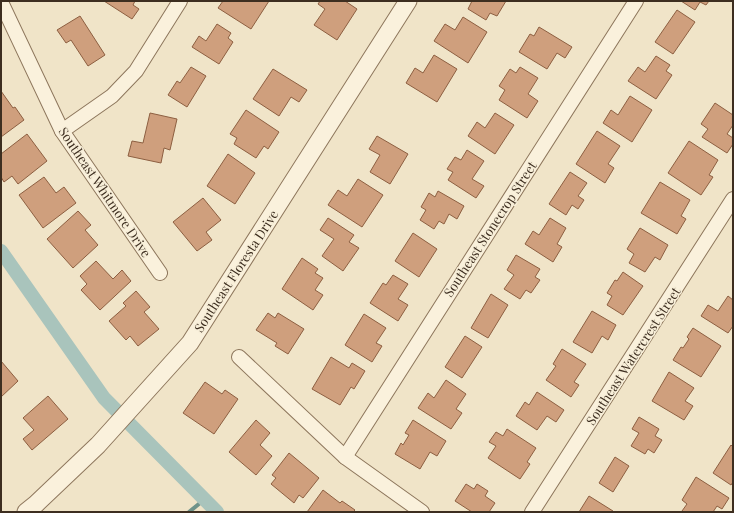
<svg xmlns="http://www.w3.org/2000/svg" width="734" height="513" font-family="'Playfair Display',serif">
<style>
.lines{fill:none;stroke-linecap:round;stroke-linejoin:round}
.stream{stroke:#6f938a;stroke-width:4}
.canal{stroke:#a9c4bc;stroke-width:14}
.building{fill:#cf9f7d;stroke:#8d5f41}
.minor-casing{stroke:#8d765c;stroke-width:16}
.tertiary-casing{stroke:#8d765c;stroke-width:19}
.minor{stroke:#faf1dc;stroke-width:14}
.tertiary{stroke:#faf1dc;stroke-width:17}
.labels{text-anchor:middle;stroke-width:3;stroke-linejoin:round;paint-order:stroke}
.street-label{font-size:13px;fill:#3d2e20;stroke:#f7eed8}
</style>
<rect width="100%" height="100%" fill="#f0e4c8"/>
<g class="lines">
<!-- stream -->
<path class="stream" d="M189,512l16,-13"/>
<!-- canal -->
<path class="canal" d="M1,251l103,147 113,114"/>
</g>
<!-- building -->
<g class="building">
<path d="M104,1h31l-2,4 6,4 -7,10z"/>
<path d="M223,1h46l-18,28 -33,-21z"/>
<path d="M320,1h25l12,8 -20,31 -23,-15 11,-16 -7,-5z"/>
<path d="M472,1h34l-9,15 -7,-3 -4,7 -18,-11z"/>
<path d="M681,1h28l-3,4 -6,-3 -5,8z"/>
<path d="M677,10l18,12 -22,32 -18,-12z"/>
<path d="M80,16l25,39 -17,11 -17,-26 -5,3 -9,-13z"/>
<path d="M463,17l24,15 -19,31 -34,-22 11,-17 10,6z"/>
<path d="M217,24l14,9 -3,5 5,4 -14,22 -27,-17 7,-11 7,5z"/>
<path d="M539,27l33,20 -7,11 -8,-5 -10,16 -28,-17 11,-18 4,2z"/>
<path d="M434,55l23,14 -20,33 -31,-19 9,-15 8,5z"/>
<path d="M656,56l14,9 -4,6 6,4 -16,24 -28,-18 10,-14 7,5z"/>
<path d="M191,67l15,9 -19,31 -19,-12 9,-14 3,2z"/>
<path d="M520,67l18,11 -10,16 10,7 -11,17 -28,-18 6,-10 -6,-4 11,-17 6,4z"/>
<path d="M273,69l34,21 -8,12 -8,-5 -12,19 -26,-17z"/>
<path d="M1,91l12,17 2,-1 9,13 -23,17z"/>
<path d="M630,96l22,14 -20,32 -29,-19 8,-13 7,5z"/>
<path d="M715,103l18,12v10l-6,9 6,4v6l-6,9 -25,-16 6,-8 -7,-5z"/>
<path d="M246,110l33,22 -11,17 -4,-3 -8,12 -22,-14 3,-6 -7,-4z"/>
<path d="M150,113l27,6 -7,31 -6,-2 -3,15 -33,-7 4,-15 11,2z"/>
<path d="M495,113l19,12 -19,29 -27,-18 9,-14 8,6z"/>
<path d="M597,131l23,15 -12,18 6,4 -9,15 -29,-19z"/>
<path d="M27,134l20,27 -29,23 -6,-8 -8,6 -3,-5v-23z"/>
<path d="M377,136l31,18 -18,30 -20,-12 10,-17 -11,-6z"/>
<path d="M689,141l29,19 -9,15 4,2 -12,18 -33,-22z"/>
<path d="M467,150l17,11 -12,18 12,7 -8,12 -28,-18 5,-8 -6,-3 8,-12 6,3z"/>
<path d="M228,154l27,19 -20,31 -28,-18z"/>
<path d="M570,172l17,11 -9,13 6,4 -6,9 -6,-4 -6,10 -17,-11z"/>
<path d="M44,177l12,16 8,-6 12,16 -33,25 -24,-33z"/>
<path d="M358,179l25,16 -21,32 -34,-22 10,-15 9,6z"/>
<path d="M660,182l30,18 -9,16 5,3 -9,15 -36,-21z"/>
<path d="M438,191l26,15 -7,13 -8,-5 -5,10 -5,-3 -5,8 -14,-9 6,-10 -5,-3 8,-14 6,4z"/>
<path d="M203,198l18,22 -15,12 6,8 -15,11 -24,-29z"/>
<path d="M78,211l13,14 -6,5 13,15 -25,23 -26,-29z"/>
<path d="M328,218l26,17 -5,7 10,6 -16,23 -21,-15 12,-17 -14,-9z"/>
<path d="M550,218l16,10 -9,16 5,3 -9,15 -28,-18 8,-13 6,4z"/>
<path d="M640,228l28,17 -8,15 -5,-3 -10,15 -16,-9 5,-9 -7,-5z"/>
<path d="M413,233l24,16 -18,28 -24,-16z"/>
<path d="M516,255l24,14 -5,8 5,3 -9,13 -5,-3 -6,9 -16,-10 10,-14 -7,-5z"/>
<path d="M302,258l16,11 -3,4 8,5 -8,12 8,5 -10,15 -31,-21z"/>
<path d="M96,261l17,18 9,-9 9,11 -31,29 -19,-20 6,-6 -7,-8z"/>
<path d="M623,272l20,14 -20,29 -16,-10 5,-9 -5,-3 8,-13 2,1z"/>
<path d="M393,275l15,9 -10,15 10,6 -10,16 -28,-18 13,-20 3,2z"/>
<path d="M136,291l14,16 -6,5 15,17 -21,17 -8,-10 -4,4 -17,-19 17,-15 -3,-3z"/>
<path d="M491,294l17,11 -20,33 -17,-10z"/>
<path d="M728,296l5,4v26l-5,7 -27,-17 7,-11 10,6z"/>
<path d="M592,311l24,14 -8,15 -6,-4 -10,17 -19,-11z"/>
<path d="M268,313l7,5 3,-5 26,16 -16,25 -13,-8 2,-3 -21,-13z"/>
<path d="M364,314l22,14 -10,15 6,3 -10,16 -27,-17z"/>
<path d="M693,328l28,18 -20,31 -28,-17 8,-13 2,1 6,-9 -2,-2z"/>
<path d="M465,336l17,11 -20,31 -17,-11z"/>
<path d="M562,349l24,15 -12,18 5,3 -8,12 -25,-17 10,-14 -3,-2z"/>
<path d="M331,357l18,11 3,-5 13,8 -11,18 -3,-2 -11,18 -28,-16z"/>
<path d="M1,361l17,20 -17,16z"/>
<path d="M669,372l25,16 -9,13 8,5 -9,14 -32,-19z"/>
<path d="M446,380l20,14 -10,15 6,4 -11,16 -33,-21 10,-15 6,5z"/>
<path d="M205,382l17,12 3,-4 13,9 -24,35 -31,-21z"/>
<path d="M537,392l27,18 -8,12 -9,-6 -10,14 -21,-14 9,-14 4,3z"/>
<path d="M48,396l20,23 -36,31 -9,-11 11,-9 -11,-12z"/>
<path d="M639,417l20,12 -4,7 7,4 -8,13 -6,-4 -3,5 -14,-8 8,-13 -7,-4z"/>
<path d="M256,420l14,13 -10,12 12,11 -16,19 -27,-23z"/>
<path d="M413,420l33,21 -9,15 -7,-4 -10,17 -25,-15 6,-11 2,2 6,-10 -4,-2z"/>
<path d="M507,429l29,19 -9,14 3,2 -10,15 -32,-21 8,-12 -7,-4 7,-10 7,4z"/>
<path d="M731,445l2,2v35l-2,3 -18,-12z"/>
<path d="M289,453l30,25 -16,20 -4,-3 -5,8 -23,-19 5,-6 -4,-3z"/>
<path d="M615,457l14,9 -16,26 -14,-9z"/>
<path d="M696,477l33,21 -7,11 -5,-3 -4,6h-29l-2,-1 5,-7 -5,-4z"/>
<path d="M466,484l8,5 3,-5 11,7 -3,5 10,7 -6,9h-17l-17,-11z"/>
<path d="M323,490l17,13 2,-2 13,9 -2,2h-46z"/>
<path d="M589,496l24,15v1h-34z"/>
</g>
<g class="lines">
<defs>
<g id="minor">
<path d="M1,2l61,129 98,142"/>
<path d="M62,131l50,-35 24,-25 44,-70"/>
<path d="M239,357l106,100 77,55"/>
<path d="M345,457l291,-456"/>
<path d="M532,512l201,-313"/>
</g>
<path id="tertiary" d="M26,512l10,-8 62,-59 92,-102 218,-342"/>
</defs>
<!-- minor casing -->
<use href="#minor" class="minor-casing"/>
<!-- tertiary casing -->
<use href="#tertiary" class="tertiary-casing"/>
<!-- minor -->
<use href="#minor" class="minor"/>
<!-- tertiary -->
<use href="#tertiary" class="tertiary"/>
</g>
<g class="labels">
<!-- street labels -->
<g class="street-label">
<text transform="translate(105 192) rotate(56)" y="5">Southeast Whitmore Drive</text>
<text transform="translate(490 229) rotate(-57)" y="5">Southeast Stonecrop Street</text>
<text transform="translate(236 271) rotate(-57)" y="5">Southeast Floresta Drive</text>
<text transform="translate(633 356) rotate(-57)" y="5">Southeast Watercrest Street</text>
</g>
</g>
<!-- border -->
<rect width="734" height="513" fill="none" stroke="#3d2e20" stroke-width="4"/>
</svg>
